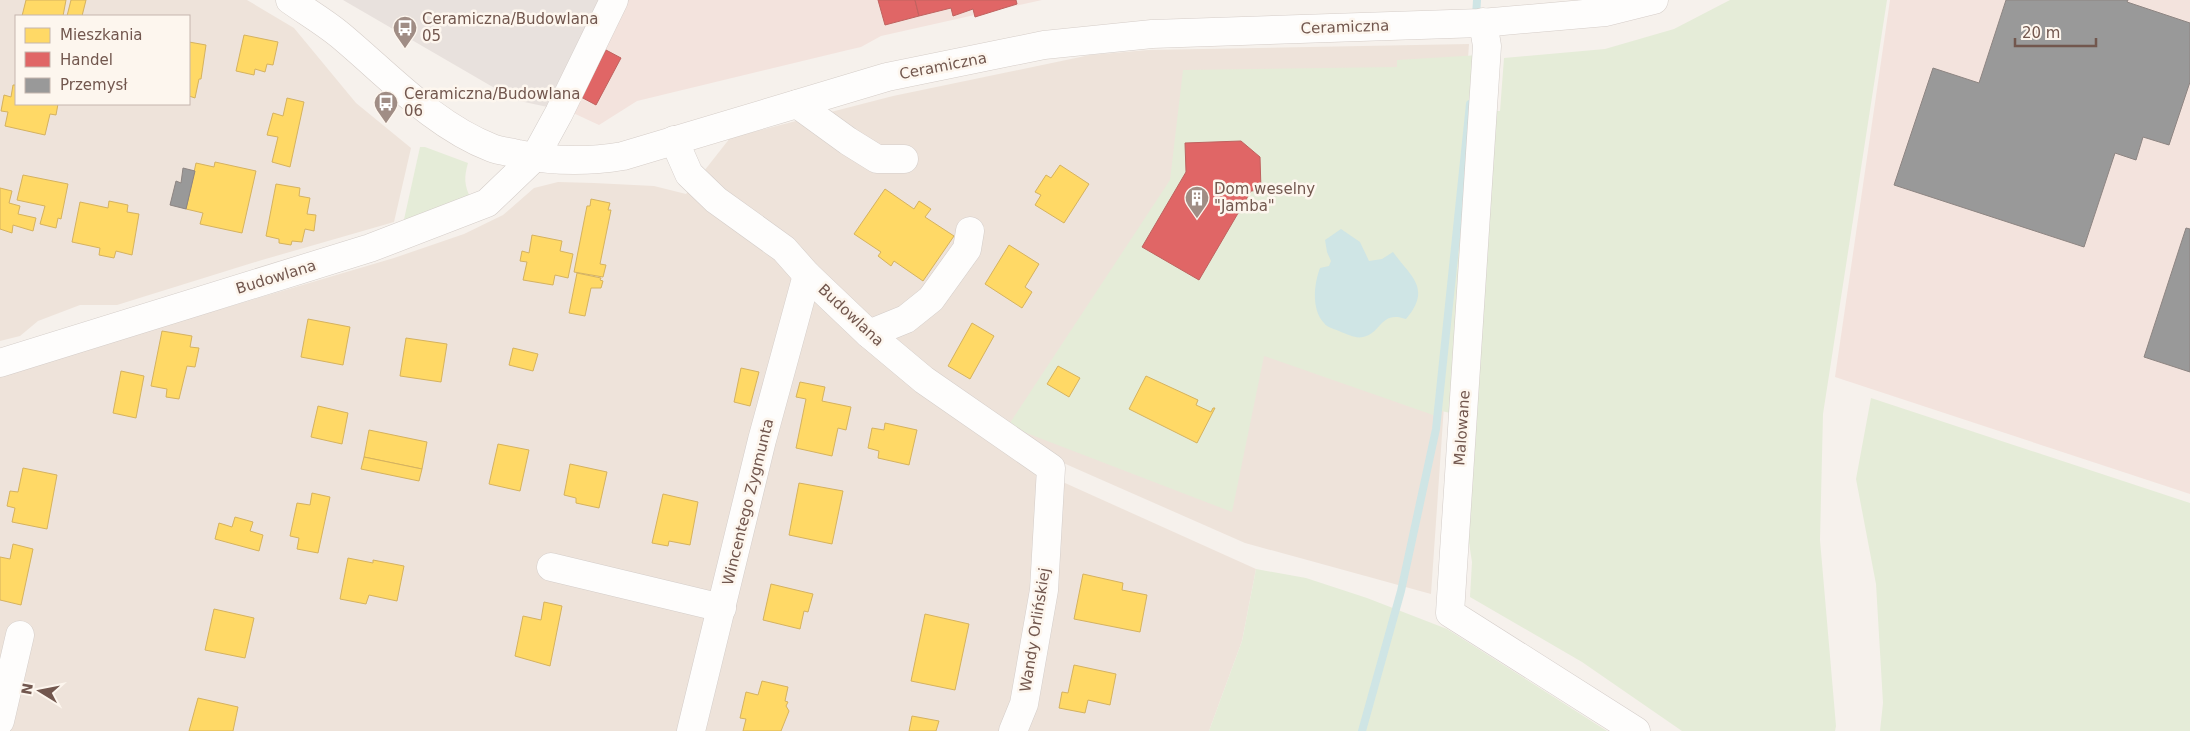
<svg xmlns="http://www.w3.org/2000/svg" width="2190" height="731" font-family="'DejaVu Sans',sans-serif">
<style>
.residential{fill:#eee3da;fill-rule:evenodd}
.commercial{fill:#f3e3dd}
.industrial{fill:#e8e1dd}
.green{fill:#e5ecd8}
.water{fill:#cfe5e5}
.homes{fill:#ffd966;stroke:#d5b25f}
.shops{fill:#e06666;stroke:#bf625f}
.industry{fill:#999;stroke:#8d8582}
.lines{fill:none;stroke-linecap:round;stroke-linejoin:round}
.stream{stroke:#cfe5e5;stroke-width:8}
.street-casing{stroke:#d4cdc9;stroke-width:29}
.secondary-casing{stroke:#d5cdc8;stroke-width:29}
.street{stroke:#fefdfc;stroke-width:28}
.secondary{stroke:#fefdfc;stroke-width:28}
.labels{text-anchor:middle;stroke-width:5;stroke-linejoin:round;paint-order:stroke}
.poi-label{font-size:15px;fill:#72574e;stroke:#fdf6ee;text-anchor:start}
.street-label{font-size:15px;fill:#72574e;stroke:#fdf6ee}
</style>
<rect width="100%" height="100%" fill="#f6f1ec"/>
<!-- residential -->
<g class="residential">
<path d="M0,0h247l47,28 62,75 55,45 -17,74 -132,38 -145,45h-37l-42,16 -18,15 -20,5zM16,16h173v88h-173z"/>
<path d="M1469,44l-38,550 -186,-51 -193,-85 -14,92 -32,181h-1006v-357l394,-116 70,-24 39,-19 31,-27 24,-6 36,1 60,3 32,8 44,-56 163,-42 197,-41 58,-5z"/>
<path d="M1065,483l191,86 -14,72 -33,90h-184l32,-247z"/>
</g>
<!-- commercial -->
<g class="commercial">
<path d="M628,0h414l-161,36 -20,11 -13,3 -211,51 -38,24 -28,-13z"/>
<path d="M1890,0h300v494l-355,-117z"/>
</g>
<!-- industrial -->
<path class="industrial" d="M343,0h286l-58,112 -56,-12z"/>
<!-- green -->
<g class="green">
<path d="M1730,0h157l-64,414 -3,126 16,186 -1,5h-153l-100,-69 -112,-65 2,-35 -8,-51 28,-400h8l4,-53 101,-9 69,-20z"/>
<path d="M1480,55l-25,359 -18,-4 -1,6 -172,-60 -32,156 -224,-86 162,-246 13,-110 214,-3v-7z"/>
<path d="M420,147h5l43,16c-4,14 -4,22 3,36l-68,25z"/>
<path d="M1871,398l319,105v228h-310l3,-28 -7,-119 -20,-105z"/>
<path d="M1256,569l50,9 61,20 80,31 160,102h-398l33,-90z"/>
</g>
<!-- water -->
<path class="water" d="M1341,229l19,13 9,19 13,-2 11,-7c18,25 39,36 13,67 -26,-9 -24,14 -43,18 -7,2 -16,-3 -22,-5 -5,-3 -14,-4 -17,-9 -13,-14 -10,-39 -4,-55l9,-2 2,-5 -4,-9 -2,-12z"/>
<!-- homes -->
<g class="homes">
<path d="M26,0h40l-3,16h-41z"/>
<path d="M71,0h15l-4,16h-15z"/>
<path d="M244,35l34,7 -5,23 -6,-1 -2,8 -10,-3 -1,6 -18,-4z"/>
<path d="M189,42l17,3 -5,34h-2l-4,19 -6,-2z"/>
<path d="M13,85h3v19h42l-2,11 -6,-1 -5,21 -40,-9 3,-14 -7,-1 3,-16 7,2z"/>
<path d="M287,98l17,4 -14,65 -18,-5 6,-25 -11,-2 6,-22 10,3z"/>
<path d="M215,162l41,9 -14,62 -42,-9 3,-11 -17,-4 10,-46 18,4z"/>
<path d="M1060,165l29,19 -25,39 -29,-18 6,-10 -6,-3 11,-17 5,3z"/>
<path d="M23,175l45,9 -7,35 -3,-1 -2,10 -16,-4 5,-18 -28,-6z"/>
<path d="M276,184l24,4 -1,8 11,2 -3,16 9,1 -2,16 -9,-2 -3,13 -10,-1 -1,4 -12,-2v-4l-13,-3z"/>
<path d="M0,188l12,3 -3,12 11,3 -2,8 18,4 -3,13 -20,-6 -1,8 -12,-4z"/>
<path d="M885,189l29,20 5,-8 12,8 -6,8 29,19 -31,45 -29,-20 -3,5 -13,-10 3,-4 -27,-18z"/>
<path d="M591,199l19,4 -2,7h3l-11,54 6,1 -3,12 -29,-5 13,-66h3z"/>
<path d="M109,201l19,4 -1,7 12,2 -7,41 -16,-4 -2,7 -15,-3 1,-7 -28,-6 8,-40 28,6z"/>
<path d="M532,235l30,6 -2,10 13,3 -5,24 -13,-3 -2,10 -30,-5 4,-18 -7,-1 2,-10 7,2z"/>
<path d="M1009,245l30,19 -14,23 7,5 -10,16 -37,-24z"/>
<path d="M577,273l24,5 -1,2 3,1 -2,7h-10l-6,28 -16,-3z"/>
<path d="M308,319l42,8 -7,38 -42,-8z"/>
<path d="M972,323l22,13 -24,43 -22,-13z"/>
<path d="M162,331l30,5 -2,11 9,1 -4,19 -8,-1 -8,33 -13,-2 1,-8 -16,-3z"/>
<path d="M406,338l41,6 -6,38 -41,-6z"/>
<path d="M513,348l25,6 -5,17 -24,-6z"/>
<path d="M1058,366l22,12 -11,19 -22,-13z"/>
<path d="M741,368l18,4 -9,34 -16,-4z"/>
<path d="M121,371l23,5 -8,42 -23,-5z"/>
<path d="M1146,376l52,24 -2,5 15,7 2,-4h2l-18,35 -68,-34z"/>
<path d="M800,382l25,5 -3,14 29,6 -5,23 -8,-2 -6,28 -36,-8 10,-49 -10,-2z"/>
<path d="M318,406l30,7 -6,31 -31,-7z"/>
<path d="M885,423l32,7 -8,35 -31,-7 1,-7 -11,-3 4,-20 12,2z"/>
<path d="M369,430l58,12 -5,27 -58,-12z"/>
<path d="M498,444l31,6 -9,41 -31,-7z"/>
<path d="M364,457l58,12 -3,12 -58,-12z"/>
<path d="M570,464l37,8 -8,36 -23,-5v-5l-12,-3z"/>
<path d="M23,468l34,7 -10,54 -35,-7 3,-14 -8,-2 3,-15 8,1z"/>
<path d="M799,483l44,8 -11,53 -43,-9z"/>
<path d="M312,493l18,4 -12,56 -21,-4 2,-11 -9,-2 7,-33 13,2z"/>
<path d="M663,494l35,8 -8,43 -21,-4 -1,5 -16,-3z"/>
<path d="M235,517l18,5 -3,9 13,4 -4,16 -44,-12 4,-16 13,4z"/>
<path d="M13,544l20,5 -12,56 -21,-5v-43l10,2z"/>
<path d="M348,558l25,5v-3l31,6 -7,35 -28,-6 -3,9 -26,-5z"/>
<path d="M1083,574l40,9 -1,7 25,5 -7,37 -66,-13z"/>
<path d="M771,584l42,10 -5,18 -4,-1 -4,18 -37,-9z"/>
<path d="M544,602l18,4 -12,60 -35,-10 8,-40 18,4z"/>
<path d="M214,609l40,9 -9,40 -40,-8z"/>
<path d="M925,614l44,10 -14,66 -44,-9z"/>
<path d="M1074,665l42,9 -6,31 -22,-5 -3,13 -26,-5 3,-16 6,1z"/>
<path d="M762,681l26,6 -3,14 3,1 -2,4 3,5 -8,20h-38l3,-12 -6,-1 6,-26 12,3z"/>
<path d="M198,698l40,9 -5,24h-44z"/>
<path d="M912,716l27,5 -3,10h-27z"/>
</g>
<!-- shops -->
<g class="shops">
<path d="M878,0h37l4,16 -34,9z"/>
<path d="M915,0h101l1,4 -42,13 -2,-8 -20,7 -2,-8 -32,8z"/>
<path d="M606,50l15,8 -25,47 -15,-8z"/>
<path d="M1241,141l19,16 1,33 -10,1 -52,89 -57,-33 44,-75 -1,-29z"/>
</g>
<!-- industry -->
<g class="industry">
<path d="M2006,0h122l-1,2 63,21v59l-21,63 -26,-8 -7,23 -21,-7 -31,94 -190,-62 39,-117 46,15z"/>
<path d="M183,168l12,3 -9,38 -16,-4 6,-24 5,2z"/>
<path d="M2186,228l4,1v143l-46,-15z"/>
</g>
<g class="lines">
<!-- stream -->
<g class="stream">
<path d="M1476,17l1,-17"/>
<path d="M1362,731l39,-140 35,-162 34,-325"/>
</g>
<defs>
<g id="street">
<path d="M1483,22l4,24 -37,567 186,118"/>
<path d="M797,104l51,37 29,18h27"/>
<path d="M674,140l15,34 27,26 68,49 23,26 62,59 55,46 127,88 -7,122 -20,114 -11,27"/>
<path d="M869,334l37,-15 25,-20 36,-50 3,-18"/>
<path d="M0,363l370,-115 117,-45 48,-46 24,-44 55,-113"/>
<path d="M551,567l171,41"/>
<path d="M0,721l20,-86"/>
<path d="M691,731l71,-291 45,-165"/>
</g>
<path id="secondary" d="M290,0c17,12 34,22 50,35 48,40 93,90 152,113 8,3 18,4 26,6 36,8 69,8 105,2l264,-79 157,-32 108,-11 329,-11 125,-11 48,-12"/>
</defs>
<!-- street casing -->
<use href="#street" class="street-casing"/>
<!-- secondary casing -->
<use href="#secondary" class="secondary-casing"/>
<!-- street -->
<use href="#street" class="street"/>
<!-- secondary -->
<use href="#secondary" class="secondary"/>
</g>
<!-- icons -->
<defs>
<symbol id="bus-pin" viewBox="-11 -11 22 30"><path d="M0 17L-7.5 6A9.5 9.5 0 1 1 7.5 6Z" fill="#a08d85" stroke="#fdf6ee"/><path d="M-5-6H5V4H4V6H2V4H-2V6H-4V4H-5ZM-3.5-4V0h7V-4ZM-3.5 1.2v1.5H-2V1.2ZM2 1.2v1.5H3.5V1.2Z" fill="#fff"/></symbol>
<symbol id="building-pin" viewBox="-11 -11 22 30"><path d="M0 17L-7.5 6A9.5 9.5 0 1 1 7.5 6Z" fill="#a08d85" stroke="#fdf6ee"/><path d="M-4-6H4V6H1V3H-1V6H-4ZM-2.5-4.3h1.7v1.8h-1.7ZM.8-4.3h1.7v1.8H.8ZM-2.5-1h1.7V.8h-1.7ZM.8-1h1.7V.8H.8Z" fill="#fff"/></symbol>
</defs>
<g fill-rule="evenodd">
<use href="#bus-pin" x="391" y="14" width="28" height="38"/>
<use href="#bus-pin" x="372" y="89" width="28" height="38"/>
<use href="#building-pin" x="1183" y="184" width="28" height="38"/>
</g>
<g class="labels">
<!-- poi labels -->
<g class="poi-label">
<text x="422" y="24">Ceramiczna/Budowlana<tspan x="422" dy="17">05</tspan></text>
<text x="404" y="99">Ceramiczna/Budowlana<tspan x="404" dy="17">06</tspan></text>
<text x="1214" y="194">Dom weselny<tspan x="1214" dy="17">"Jamba"</tspan></text>
</g>
<!-- street labels -->
<g class="street-label">
<text transform="translate(1345 27) rotate(-2)" y="5">Ceramiczna</text>
<text transform="translate(943 66) rotate(-11)" y="5">Ceramiczna</text>
<text transform="translate(276 277) rotate(-17)" y="5">Budowlana</text>
<text transform="translate(851 315) rotate(43)" y="5">Budowlana</text>
<text transform="translate(1462 428) rotate(-86)" y="5">Malowane</text>
<text transform="translate(748 502) rotate(-76)" y="5">Wincentego Zygmunta</text>
<text transform="translate(1035 630) rotate(-81)" y="5">Wandy Orlińskiej</text>
</g>
</g>
<!-- legend -->
<rect x="15" y="15" width="175" height="90" fill="#fdf6ee" stroke="#c5b6ae"/>
<rect x="25" y="28" width="25" height="15" fill="#ffd966" stroke="#c5b6ae"/>
<text x="60" y="40" font-size="15" fill="#72574e">Mieszkania</text>
<rect x="25" y="52" width="25" height="15" fill="#e06666" stroke="#c5b6ae"/>
<text x="60" y="65" font-size="15" fill="#72574e">Handel</text>
<rect x="25" y="78" width="25" height="15" fill="#999999" stroke="#c5b6ae"/>
<text x="60" y="90" font-size="15" fill="#72574e">Przemysł</text>
<!-- north arrow -->
<g transform="translate(40 691) rotate(280)" stroke="#fdf6ee" stroke-width="4" paint-order="stroke">
<path d="M0-4L9 19L0 12L-9 19Z" fill="#72574e"/>
<text y="-8" font-size="14" font-weight="bold" text-anchor="middle" fill="#72574e">N</text>
</g>
<!-- scale -->
<path d="M2015 38v8h81v-8" fill="none" stroke="#72574e" stroke-width="2.5"/>
<text x="2022" y="38" font-size="15" fill="#72574e" stroke="#fdf6ee" stroke-width="4" paint-order="stroke">20 m</text>
</svg>
